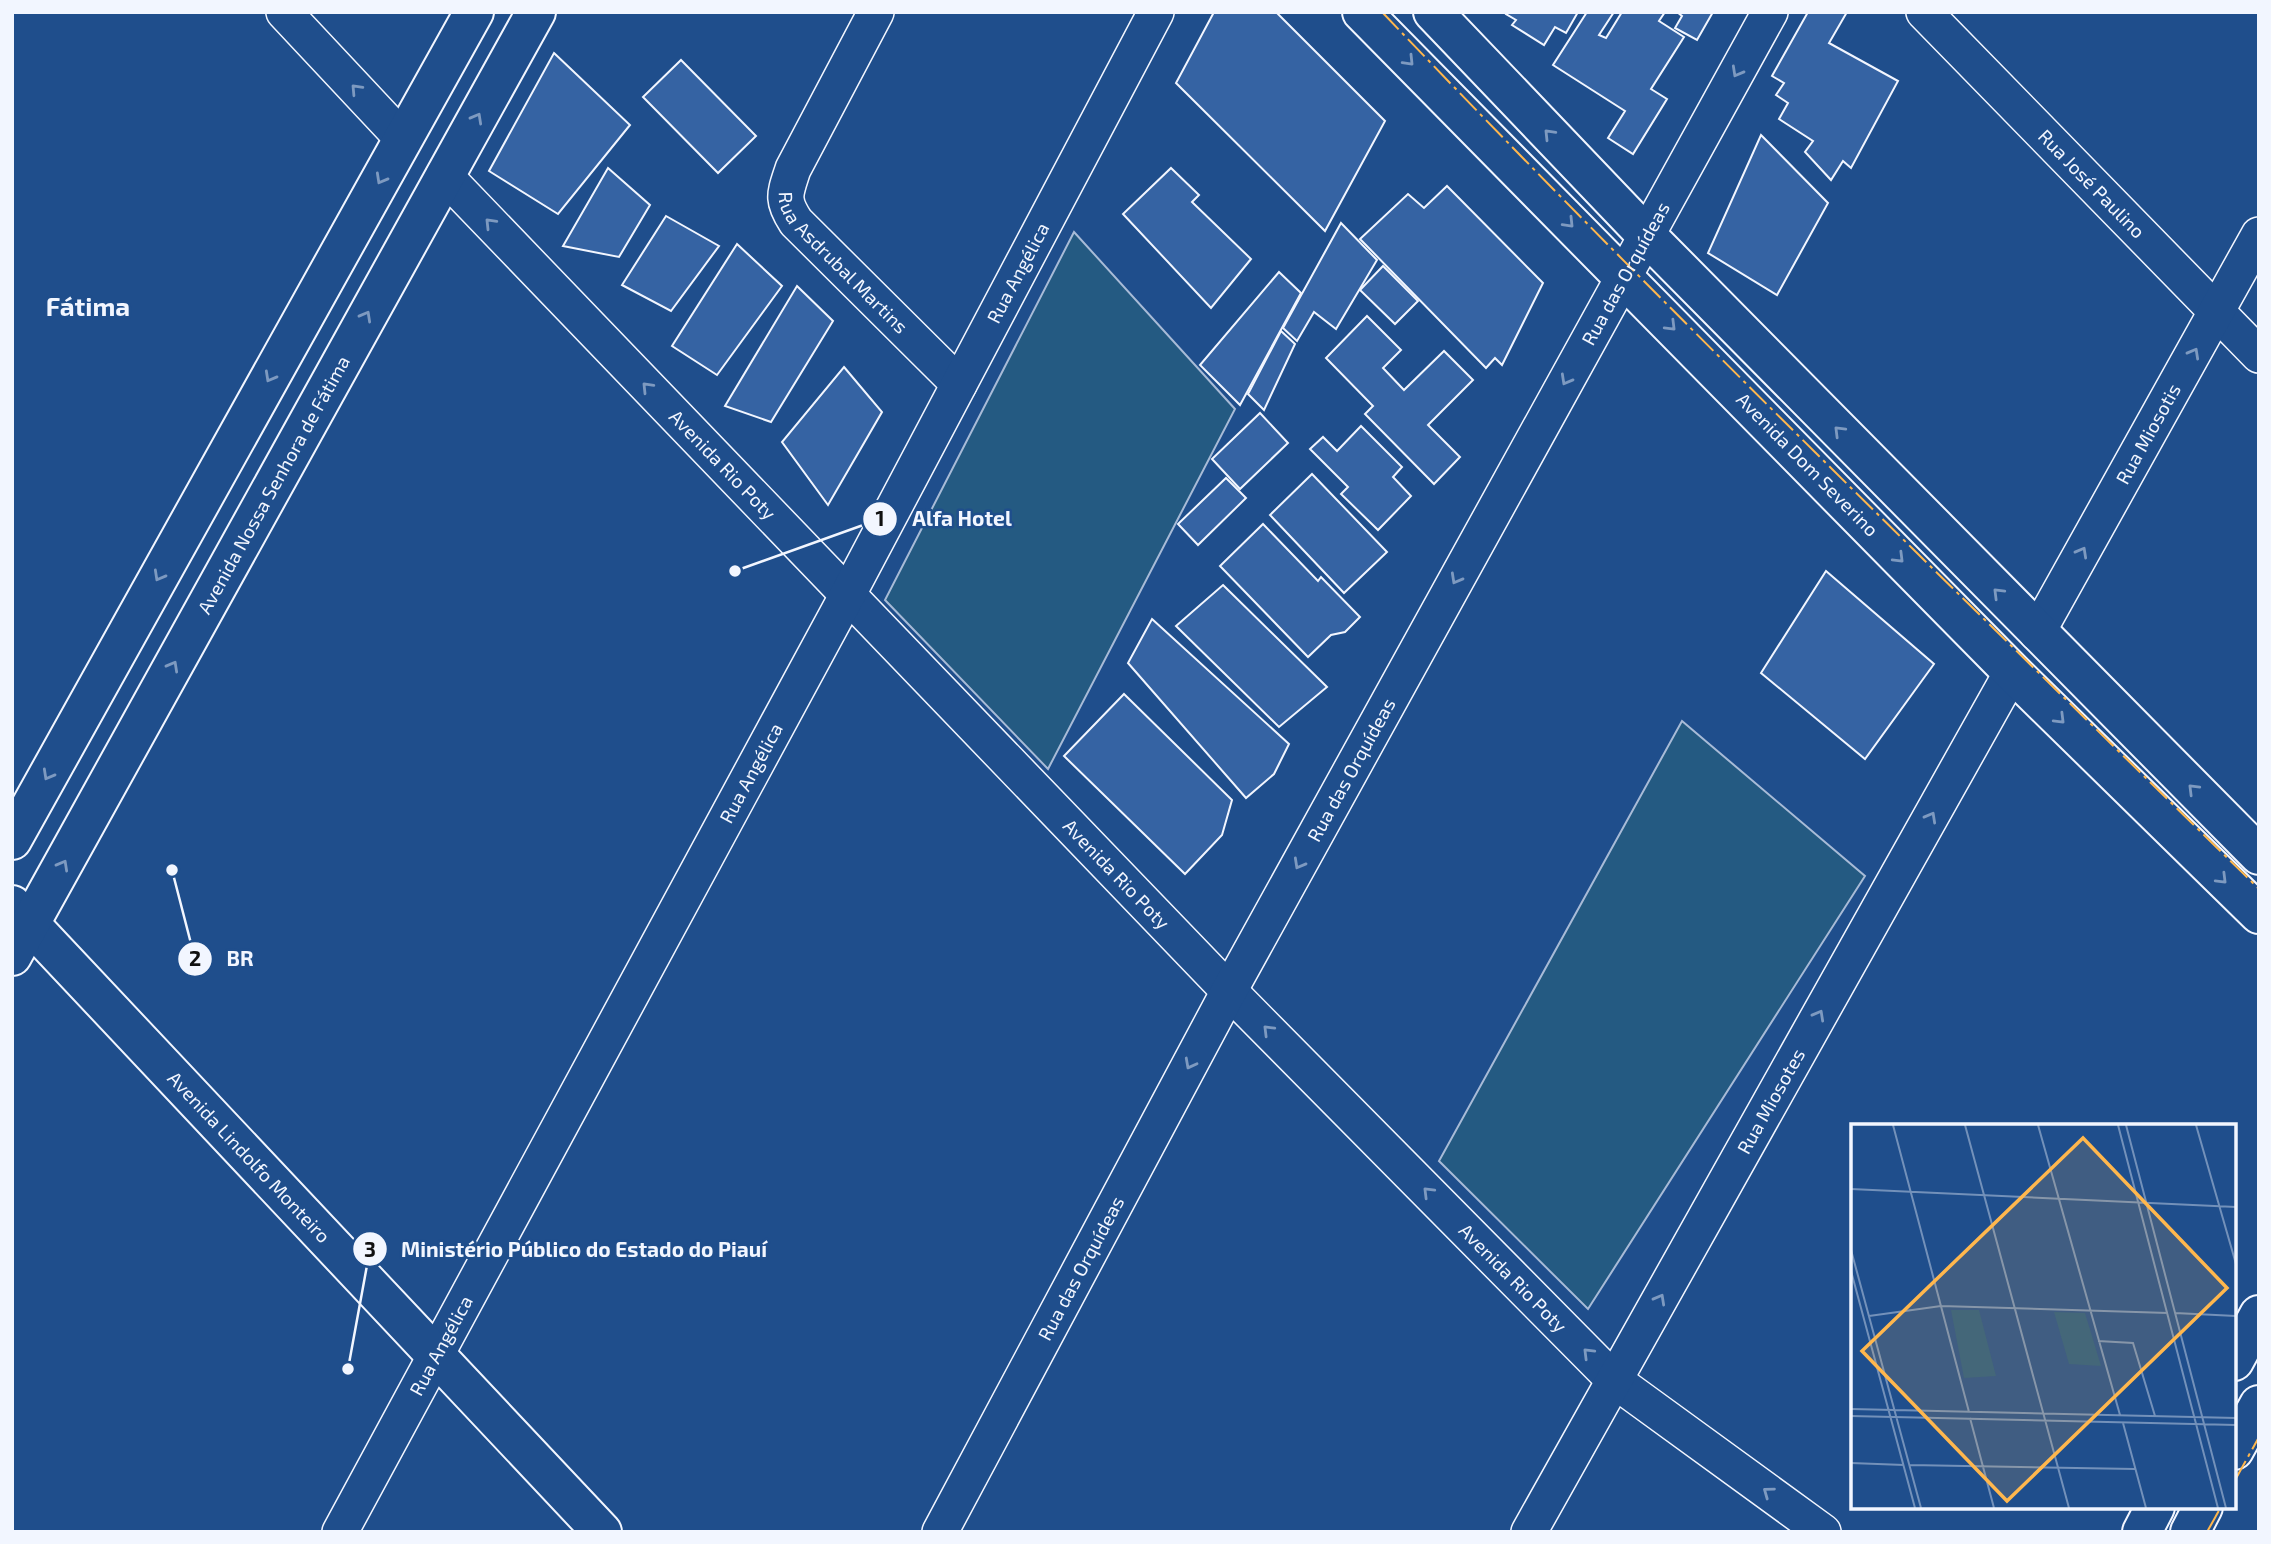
<svg xmlns="http://www.w3.org/2000/svg" width="2271" height="1544" font-family="'Exo 2',sans-serif">
<style>
.green{fill:#245a82;stroke:#a8bbd7;stroke-width:2}
.building{fill:#3563a3;stroke:#f2f6ff;stroke-width:2}
.lines{fill:none;stroke-linecap:round;stroke-linejoin:round}
.minor-casing{stroke:#f2f6ff;stroke-width:38}
.tertiary-casing{stroke:#f2f6ff;stroke-width:42}
.secondary-casing{stroke:#f2f6ff;stroke-width:42}
.minor{stroke:#1f4e8c;stroke-width:35}
.tertiary{stroke:#1f4e8c;stroke-width:38}
.secondary{stroke:#1f4e8c;stroke-width:38}
.power{stroke:#ffb74d;stroke-width:2;stroke-dasharray:24 5 3.5 5;stroke-linecap:butt}
.oneway{stroke:#7e9ac0}
.labels{text-anchor:middle;stroke-width:5;stroke-linejoin:round;paint-order:stroke}
.street-label{font-size:19px;fill:#f2f6ff;stroke:#1f4e8c}
.district-label{font-size:26px;font-weight:bold;fill:#f2f6ff;stroke:#1f4e8c}
.inset-road{fill:none;stroke:#7391ba;stroke-width:2}
.view{fill:#ffb74d;fill-opacity:0.15;stroke:#ffb74d;stroke-width:3.5}
.inset-edge{fill:none;stroke:#f2f6ff;stroke-width:3.5}
.leader{fill:none;stroke:#f2f6ff;stroke-width:2.5}
.callout-dot{fill:#f2f6ff;stroke:#1f4e8c;stroke-width:2.5}
.mark-label{font-size:21px;text-anchor:middle;font-weight:bold;fill:#111}
.callout-label{font-size:21px;text-anchor:middle;font-weight:bold;fill:#f2f6ff;stroke:#1f4e8c;stroke-width:5;stroke-linejoin:round;paint-order:stroke}
</style>
<rect width="100%" height="100%" fill="#1f4e8c"/>
<!-- green -->
<g class="green">
<path d="M1074,232l161,177 -187,360 -163,-169z"/>
<path d="M1682,721l183,155 -277,433 -149,-148z"/>
</g>
<!-- building -->
<g class="building">
<path d="M1214,12h62l109,109 -60,110 -149,-148z"/>
<path d="M1507,12h71l-12,21 -11,-6 -11,18 -32,-20 4,-5 -10,-6z"/>
<path d="M1587,12h27l-15,23 7,3 16,-26h43l-6,9 25,16 -33,52 16,10 -34,55 -25,-16 17,-27 -72,-46z"/>
<path d="M1677,12h36l-16,28 -22,-12 7,-12z"/>
<path d="M1808,12h39l-18,31 69,38 -47,87 -8,-7 -12,19 -26,-28 8,-11 -34,-22 9,-16 -12,-8 8,-12 -12,-7z"/>
<path d="M554,53l76,72 -72,89 -69,-43z"/>
<path d="M681,60l75,76 -38,37 -75,-76z"/>
<path d="M1761,135l67,68 -51,92 -69,-42z"/>
<path d="M608,168l42,37 -31,52 -56,-11z"/>
<path d="M1171,168l28,27 -7,7 59,57 -40,49 -88,-94z"/>
<path d="M1447,186l96,97 -41,82 -7,-7 -9,10 -126,-129 48,-45 16,14z"/>
<path d="M666,216l53,30 -48,65 -49,-26z"/>
<path d="M1341,223l36,37 -41,69 -22,-17 -17,29 -14,-13z"/>
<path d="M737,244l45,42 -65,89 -45,-29z"/>
<path d="M1383,266l35,35 -23,23 -35,-34z"/>
<path d="M1279,272l22,21 -61,112 -40,-40z"/>
<path d="M797,286l36,35 -62,101 -46,-16z"/>
<path d="M1367,316l34,34 -18,18 21,22 40,-39 29,29 -45,45 32,32 -26,27 -69,-70 8,-8 -47,-48z"/>
<path d="M1281,331l14,13 -31,66 -16,-16z"/>
<path d="M844,367l38,45 -54,93 -46,-63z"/>
<path d="M1260,413l28,30 -48,46 -28,-30z"/>
<path d="M1361,426l41,41 -9,10 18,19 -33,34 -37,-36 7,-7 -38,-38 13,-12 14,14z"/>
<path d="M1312,474l75,78 -43,41 -74,-78z"/>
<path d="M1226,478l20,20 -48,47 -20,-21z"/>
<path d="M1263,524l55,57 3,-4 39,40 -15,15 -14,3 -23,22 -88,-91z"/>
<path d="M1826,571l108,93 -69,95 -104,-86z"/>
<path d="M1223,585l104,102 -48,40 -103,-101z"/>
<path d="M1152,619l137,125 -15,30 -28,24 -118,-135z"/>
<path d="M1124,694l108,106 -10,35 -37,39 -121,-118z"/>
</g>
<g class="lines">
<defs>
<g id="minor">
<path d="M284,12l119,127"/>
<path id="s1" d="M876,12l-83,157c-8,25 -12,30 3,53l163,162"/>
<path id="s2" d="M1924,12l335,343"/>
<path id="s3" d="M444,175l785,816 385,389 209,152"/>
<path id="s4" d="M2037,633l222,-398"/>
<path id="s5" d="M340,1532l507,-936 309,-584"/>
<path id="s6" d="M940,1532l289,-541 541,-979"/>
<path id="s7" d="M1529,1532l483,-860"/>
</g>
<g id="tertiary">
<path id="s8" d="M12,905l590,627"/>
</g>
<g id="secondary">
<path id="s9" d="M1362,12l650,660 247,242"/>
<path d="M1433,12l214,224 612,619"/>
<path d="M12,840l462,-828"/>
<path id="s10" d="M12,956l524,-944"/>
<path d="M2234,1361l25,-46"/>
<path d="M2234,1450l25,-45"/>
<path d="M2142,1532l13,-25"/>
<path d="M2190,1532l13,-25"/>
</g>
</defs>
<!-- minor casing -->
<use href="#minor" class="minor-casing"/>
<!-- tertiary casing -->
<use href="#tertiary" class="tertiary-casing"/>
<!-- secondary casing -->
<use href="#secondary" class="secondary-casing"/>
<!-- minor -->
<use href="#minor" class="minor"/>
<!-- tertiary -->
<use href="#tertiary" class="tertiary"/>
<!-- secondary -->
<use href="#secondary" class="secondary"/>
<!-- power -->
<g class="power">
<path d="M1382,12c285,299 582,587 877,877"/>
<path d="M2234,1482l25,-45"/>
<path d="M2207,1532l14,-25"/>
</g>
</g>
<!-- one-way arrows -->
<defs><path id="oneway-chevron" d="M-2-3.5L2.5 0L-2 3.5" fill="none" stroke-width="1.6" stroke-linecap="round" stroke-linejoin="round" transform="scale(1.75)"/></defs>
<g class="oneway">
<use href="#oneway-chevron" transform="translate(1409 61) rotate(46)"/>
<use href="#oneway-chevron" transform="translate(1737 72) rotate(119)"/>
<use href="#oneway-chevron" transform="translate(356 89) rotate(-133)"/>
<use href="#oneway-chevron" transform="translate(477 118) rotate(-61)"/>
<use href="#oneway-chevron" transform="translate(1549 134) rotate(-134)"/>
<use href="#oneway-chevron" transform="translate(381 179) rotate(119)"/>
<use href="#oneway-chevron" transform="translate(490 223) rotate(-134)"/>
<use href="#oneway-chevron" transform="translate(1569 223) rotate(46)"/>
<use href="#oneway-chevron" transform="translate(366 316) rotate(-61)"/>
<use href="#oneway-chevron" transform="translate(1671 326) rotate(45)"/>
<use href="#oneway-chevron" transform="translate(2194 353) rotate(-61)"/>
<use href="#oneway-chevron" transform="translate(270 377) rotate(119)"/>
<use href="#oneway-chevron" transform="translate(1566 380) rotate(119)"/>
<use href="#oneway-chevron" transform="translate(647 387) rotate(-134)"/>
<use href="#oneway-chevron" transform="translate(1839 431) rotate(-135)"/>
<use href="#oneway-chevron" transform="translate(2082 552) rotate(-61)"/>
<use href="#oneway-chevron" transform="translate(1899 558) rotate(45)"/>
<use href="#oneway-chevron" transform="translate(159 576) rotate(119)"/>
<use href="#oneway-chevron" transform="translate(1456 579) rotate(119)"/>
<use href="#oneway-chevron" transform="translate(1998 593) rotate(-135)"/>
<use href="#oneway-chevron" transform="translate(173 666) rotate(-61)"/>
<use href="#oneway-chevron" transform="translate(2060 719) rotate(45)"/>
<use href="#oneway-chevron" transform="translate(48 775) rotate(119)"/>
<use href="#oneway-chevron" transform="translate(2193 789) rotate(-135)"/>
<use href="#oneway-chevron" transform="translate(1931 817) rotate(-61)"/>
<use href="#oneway-chevron" transform="translate(1299 864) rotate(119)"/>
<use href="#oneway-chevron" transform="translate(63 865) rotate(-61)"/>
<use href="#oneway-chevron" transform="translate(2222 879) rotate(45)"/>
<use href="#oneway-chevron" transform="translate(1819 1015) rotate(-61)"/>
<use href="#oneway-chevron" transform="translate(1268 1030) rotate(-135)"/>
<use href="#oneway-chevron" transform="translate(1190 1064) rotate(118)"/>
<use href="#oneway-chevron" transform="translate(1428 1192) rotate(-135)"/>
<use href="#oneway-chevron" transform="translate(1660 1299) rotate(-61)"/>
<use href="#oneway-chevron" transform="translate(1588 1353) rotate(-135)"/>
<use href="#oneway-chevron" transform="translate(1768 1492) rotate(-144)"/>
</g>
<g class="labels">
<!-- street labels -->
<g class="street-label">
<text dy="7" stroke="none"><textPath href="#s2" startOffset="240">Rua José Paulino</textPath></text>
<text dy="7" stroke="none"><textPath href="#s1" startOffset="294">Rua Asdrubal Martins</textPath></text>
<text dy="7" stroke="none"><textPath href="#s5" startOffset="1430">Rua Angélica</textPath></text>
<text dy="7" stroke="none"><textPath href="#s6" startOffset="1433">Rua das Orquídeas</textPath></text>
<text dy="7" stroke="none"><textPath href="#s4" startOffset="228">Rua Miosotis</textPath></text>
<text dy="7" stroke="none"><textPath href="#s9" startOffset="635">Avenida Dom Severino</textPath></text>
<text dy="7" stroke="none"><textPath href="#s3" startOffset="402">Avenida Rio Poty</textPath></text>
<text dy="7" stroke="none"><textPath href="#s10" startOffset="539">Avenida Nossa Senhora de Fátima</textPath></text>
<text dy="7" stroke="none"><textPath href="#s6" startOffset="866">Rua das Orquídeas</textPath></text>
<text dy="7" stroke="none"><textPath href="#s5" startOffset="863">Rua Angélica</textPath></text>
<text dy="7" stroke="none"><textPath href="#s3" startOffset="970">Avenida Rio Poty</textPath></text>
<text dy="7" stroke="none"><textPath href="#s7" startOffset="494">Rua Miosotes</textPath></text>
<text dy="7" stroke="none"><textPath href="#s8" startOffset="346">Avenida Lindolfo Monteiro</textPath></text>
<text dy="7" stroke="none"><textPath href="#s6" startOffset="299">Rua das Orquídeas</textPath></text>
<text dy="7" stroke="none"><textPath href="#s3" startOffset="1536">Avenida Rio Poty</textPath></text>
<text dy="7" stroke="none"><textPath href="#s5" startOffset="212">Rua Angélica</textPath></text>
</g>
<!-- district labels -->
<g class="district-label">
<text x="88" y="316">Fátima</text>
</g>
</g>
<!-- overview -->
<g transform="translate(1851 1124)">
<rect width="385" height="385" fill="#1f4e8c"/>
<path d="M100,186h28l17,66 -32,2zM203,188l31,1 16,53 -32,-2z" fill="#245a82"/>
<path class="inset-road" d="M42,1l76,287M114,1l104,383M187,1l82,290M267,1l100,383M275,1l100,383M345,1l40,139M0,65l385,18M0,126l70,258M0,147l64,237M324,189l61,3M18,192l72,-10 227,7M247,217l35,2 22,73M0,285l385,9M0,292l385,9M119,294l24,90M272,299l23,85M0,339l53,2M59,341l225,4"/>
<path class="view" d="M232,14l144,150 -220,213 -145,-150z"/>
<rect width="385" height="385" class="inset-edge"/>
</g>
<!-- callouts -->
<path class="leader" d="M735 571L880 519M172 870L195 959M348 1369L370 1249"/>
<g class="callout-dot">
<circle cx="735" cy="571" r="7"/>
<circle cx="172" cy="870" r="7"/>
<circle cx="348" cy="1369" r="7"/>
<circle cx="880" cy="519" r="18"/>
<circle cx="195" cy="959" r="18"/>
<circle cx="370" cy="1249" r="18"/>
</g>
<g class="mark-label">
<text x="880" y="526">1</text>
<text x="195" y="966">2</text>
<text x="370" y="1257">3</text>
</g>
<g class="callout-label">
<text x="962" y="526">Alfa Hotel</text>
<text x="240" y="966">BR</text>
<text x="584" y="1257">Ministério Público do Estado do Piauí</text>
</g>
<!-- border -->
<rect width="2271" height="1544" fill="none" stroke="#f2f6ff" stroke-width="28"/>
</svg>
